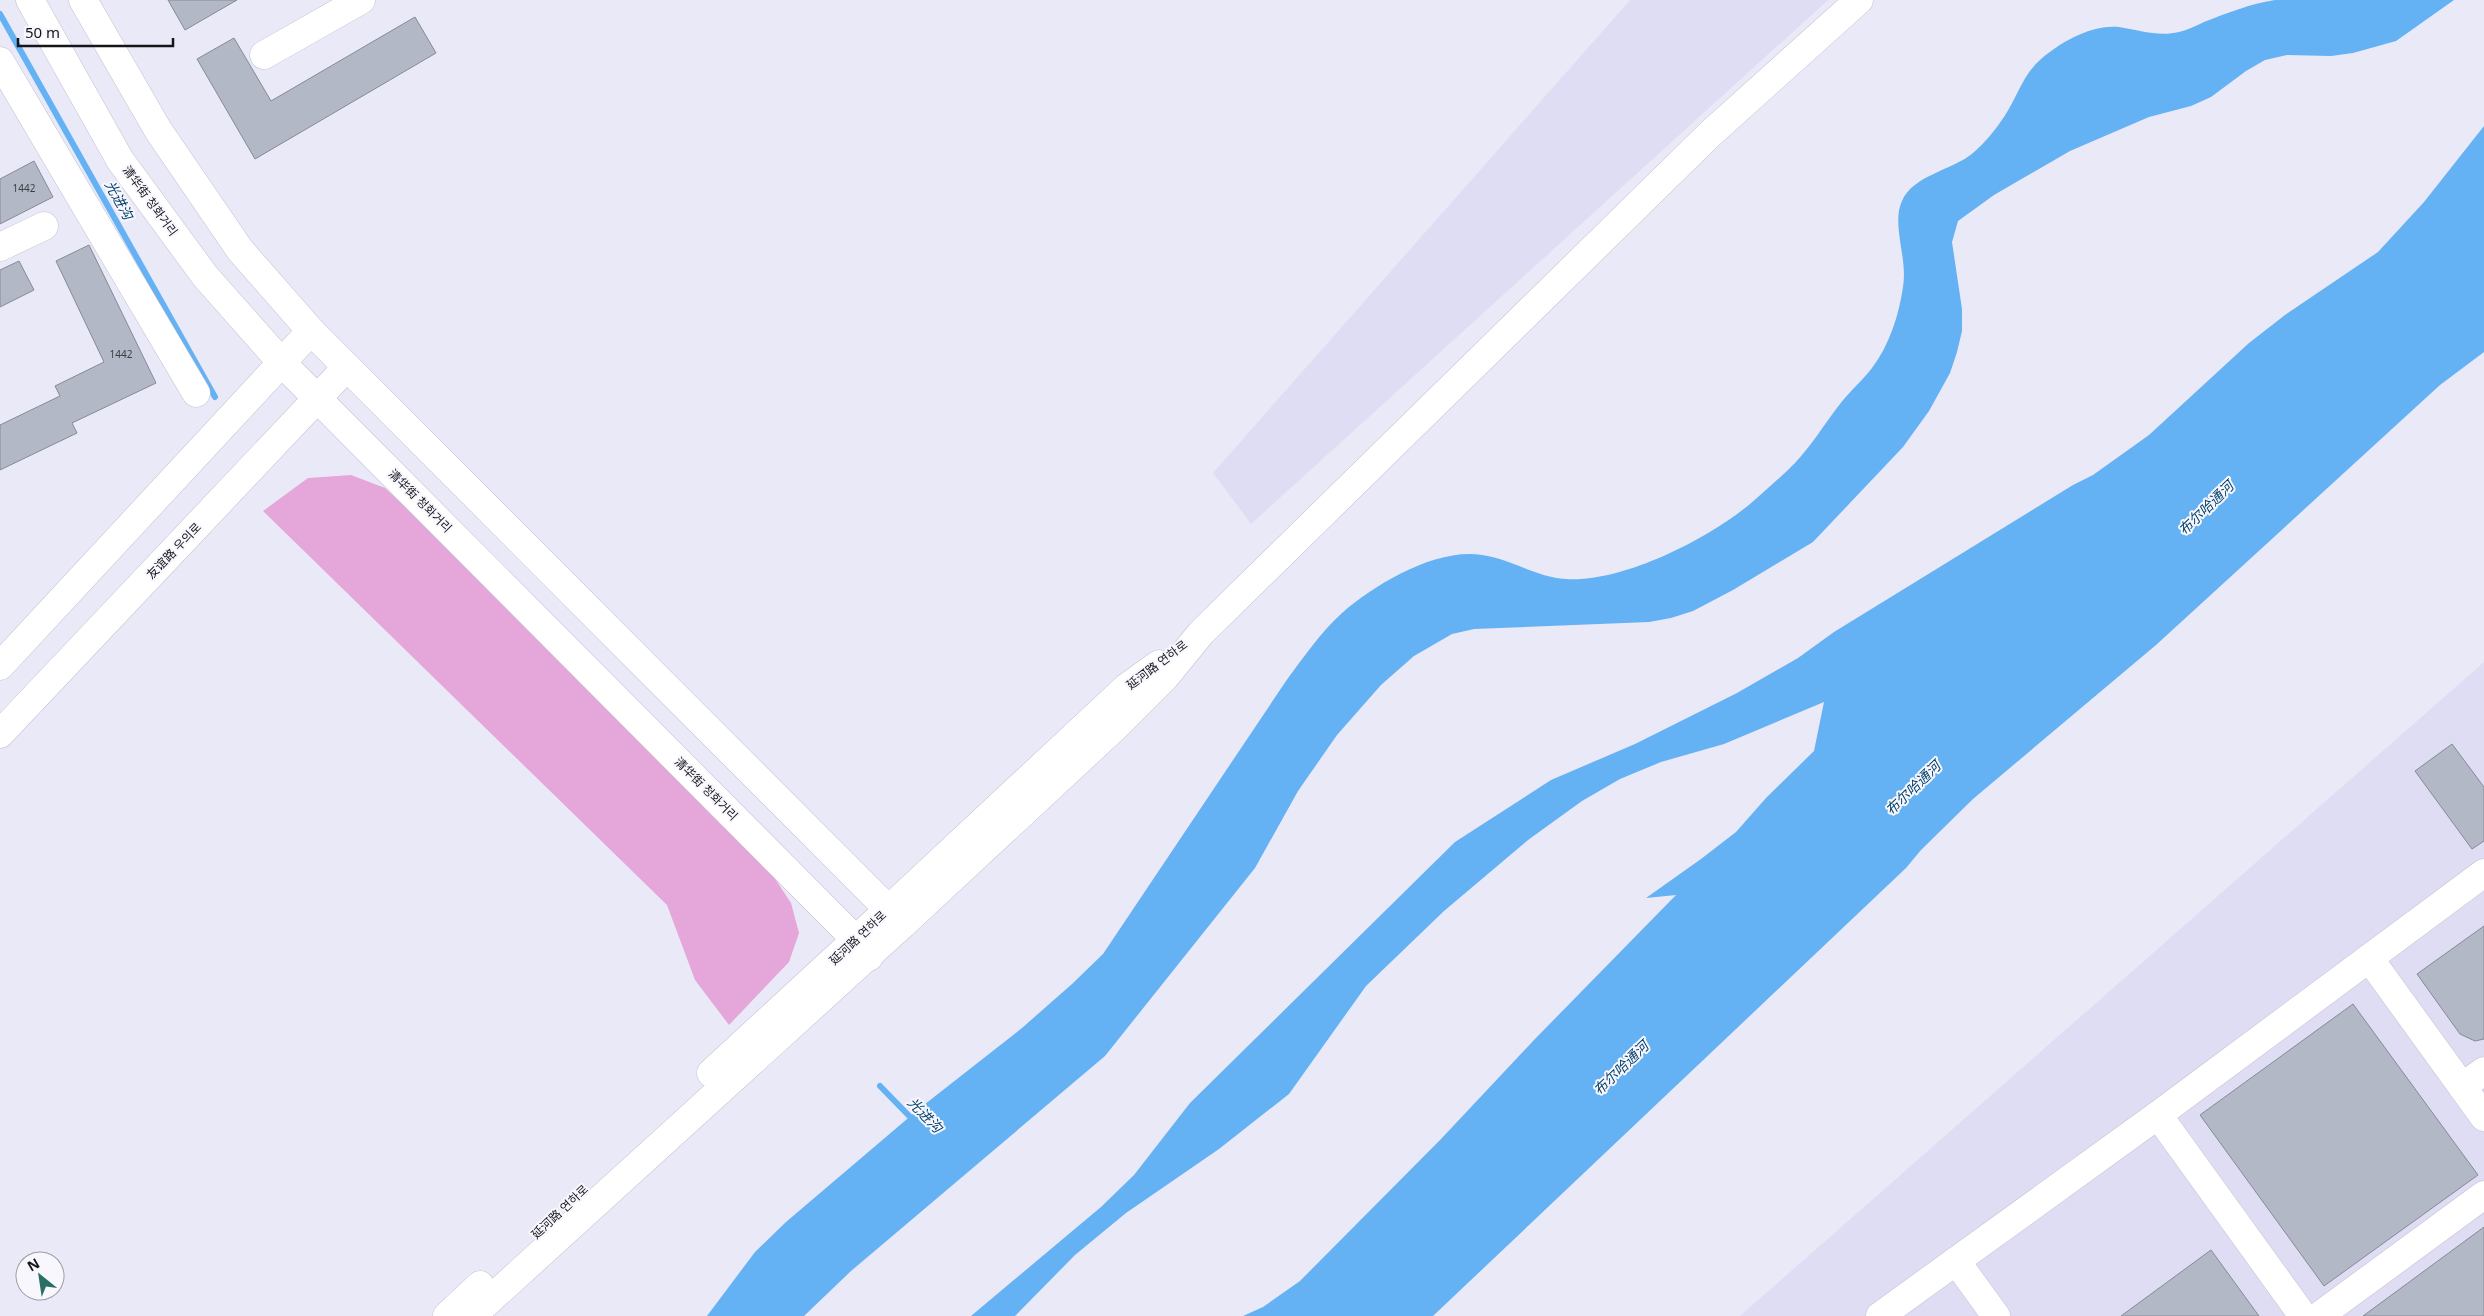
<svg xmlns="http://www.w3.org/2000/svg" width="2484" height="1316" font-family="'Noto Sans','Noto Sans SC','Noto Sans KR',sans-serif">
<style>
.built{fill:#dfddf3}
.green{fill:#e5a6d9}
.water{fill:#64b1f3}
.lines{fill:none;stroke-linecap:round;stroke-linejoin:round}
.stream{stroke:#64b1f3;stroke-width:6}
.building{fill:#b3b8c6;stroke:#858a97}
.minor-casing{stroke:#c3c1d0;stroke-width:29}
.major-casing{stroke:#c3c1d0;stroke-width:29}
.minor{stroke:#fff;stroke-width:28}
.major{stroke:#fff;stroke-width:28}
.labels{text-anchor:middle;stroke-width:4;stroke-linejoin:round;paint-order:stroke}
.number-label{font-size:10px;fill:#3c3e45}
.street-label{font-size:12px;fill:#15151a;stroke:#f8f7fd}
.water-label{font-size:14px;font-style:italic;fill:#03416b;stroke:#f8f7fd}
</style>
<rect width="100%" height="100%" fill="#eae9f8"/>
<!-- built -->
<g class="built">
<path d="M1630,0h198l-577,524 -38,-51z"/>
<path d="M2484,662v654h-744z"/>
</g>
<!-- green -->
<path class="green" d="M351,475l34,13 25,23 360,360 21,32 8,30 -10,29 -60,63 -34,-45 -28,-75 -404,-394 45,-33z"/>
<!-- water -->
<g class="water">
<path d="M2275,0h179l-58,41 -43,12 -22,3 -44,-1 -22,5 -19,11 -35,26 -20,9 -42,11 -79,34 -76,44 -36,26 -6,21 10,67v22l-5,21 -7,21 -21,38 -26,36 -90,95 -80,48 -40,21 -22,7 -22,4 -175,7 -22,5 -38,22 -33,29 -44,50 -39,56 -43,77 -150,188 -254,215 -47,45h-97l48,-64 31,-30 134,-114 102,-80 50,-44 31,-30 183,-273c17,-23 34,-48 56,-68 34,-29 93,-65 140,-58 29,4 54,22 84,24 56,4 142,-40 184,-75 15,-13 31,-27 45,-41 17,-18 30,-40 45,-59 10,-13 22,-23 32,-36 17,-22 27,-53 31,-81 5,-29 -12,-63 -1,-86 11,-26 51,-31 71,-48 11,-9 23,-24 31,-36 13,-19 18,-41 36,-57 19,-17 51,-36 79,-33 19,3 40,10 60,5 8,-2 17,-6 25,-10 23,-9 46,-18 71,-22z"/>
<path d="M2484,126v226l-44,33 -284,260 -183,154 -52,51 -15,18 -473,448h-190l20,-9 37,-26 141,-142 93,-99 142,-145 -30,3 55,-39 35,-27 30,-34 48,-47 10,-49 -100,42 -63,18 -41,17 -38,22 -54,39 -84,71 -78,75 -77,108 -70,55 -93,64 -51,42 -60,61h-44l130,-109 33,-32 56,-72 265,-261 96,-62 84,-36 102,-51 61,-35 36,-26 239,-147 20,-10 56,-40 100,-92 36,-28 93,-63 46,-50z"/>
</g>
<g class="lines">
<!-- stream -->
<g class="stream">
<path d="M0,14l215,383"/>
<path d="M880,1086l36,37"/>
</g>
</g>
<!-- building -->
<g class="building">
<path d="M168,0h69l-52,30z"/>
<path d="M415,17l21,36 -181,106 -58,-100 37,-21 37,63z"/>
<path d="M34,161l19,36 -53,27v-45z"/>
<path d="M89,245l67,138 -84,40 5,10 -77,37v-45l60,-29 -5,-10 49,-24 -48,-101z"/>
<path d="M19,261l15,29 -34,17v-37z"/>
<path d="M2452,744l32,43v54l-12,8 -57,-78z"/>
<path d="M2484,926v113l-9,2 -15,-7 -43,-60z"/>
<path d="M2353,1004l125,171 -154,111 -124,-171z"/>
<path d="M2484,1227v89h-121z"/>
<path d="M2211,1250l48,66h-138z"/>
</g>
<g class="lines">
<defs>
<g id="minor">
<path d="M264,55l97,-55"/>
<path d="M0,61l196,332"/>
<path d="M0,247l44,-21"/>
<path d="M888,910l239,-223 32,-23"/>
<path d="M903,924l211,-196 52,-52 35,-43 509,-499 149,-134"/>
<path d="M2369,958l115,159"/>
<path d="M2462,1087l22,-16"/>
<path d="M2158,1115l145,201"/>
<path d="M1956,1261l40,55"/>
<path d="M1880,1316l278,-201 326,-242"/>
<path d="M2319,1316l165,-121"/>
</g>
<g id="major">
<path d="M30,0l90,160 85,116 76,86 575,578 13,17"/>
<path d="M83,0l75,130 82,120 71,81 592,593 -431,392"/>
<path d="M0,666l311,-335"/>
<path d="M0,734l347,-367"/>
<path d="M711,1073l177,-163"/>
<path d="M447,1316l33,-31"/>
</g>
</defs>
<!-- minor casing -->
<use href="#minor" class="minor-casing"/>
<!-- major casing -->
<use href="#major" class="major-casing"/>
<!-- minor -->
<use href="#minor" class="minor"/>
<!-- major -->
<use href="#major" class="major"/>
</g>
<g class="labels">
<!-- number labels -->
<g class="number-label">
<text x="24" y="192">1442</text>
<text x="121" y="358">1442</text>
</g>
<!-- street labels -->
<g class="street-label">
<text transform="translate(150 201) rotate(54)" y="4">清华街 청화거리</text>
<text transform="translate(420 501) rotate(45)" y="4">清华街 청화거리</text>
<text transform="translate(174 551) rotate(-46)" y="4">友谊路 우의로</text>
<text transform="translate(1157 665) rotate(-37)" y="4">延河路 연하로</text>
<text transform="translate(706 789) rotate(45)" y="4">清华街 청화거리</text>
<text transform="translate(858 938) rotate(-43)" y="4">延河路 연하로</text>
<text transform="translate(560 1212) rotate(-43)" y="4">延河路 연하로</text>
</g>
<!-- water labels -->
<g class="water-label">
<text transform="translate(119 200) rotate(61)" y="5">光进沟</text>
<text transform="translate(2206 508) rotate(-44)" y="5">布尔哈通河</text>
<text transform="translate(1913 788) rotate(-44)" y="5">布尔哈通河</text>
<text transform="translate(1621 1068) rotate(-44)" y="5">布尔哈通河</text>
<text transform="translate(925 1115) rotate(46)" y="5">光进沟</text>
</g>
</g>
<!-- north arrow -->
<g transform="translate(40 1276) rotate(330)"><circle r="24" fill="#f8f7fd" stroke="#9d9da2"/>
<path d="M0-4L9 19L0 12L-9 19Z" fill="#2a6f64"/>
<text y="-8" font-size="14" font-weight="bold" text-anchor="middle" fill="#15151a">N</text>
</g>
<!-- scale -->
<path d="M18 38v8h155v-8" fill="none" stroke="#15151a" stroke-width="2.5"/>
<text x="25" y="38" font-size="15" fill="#15151a" stroke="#f8f7fd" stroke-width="4" paint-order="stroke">50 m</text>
</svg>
